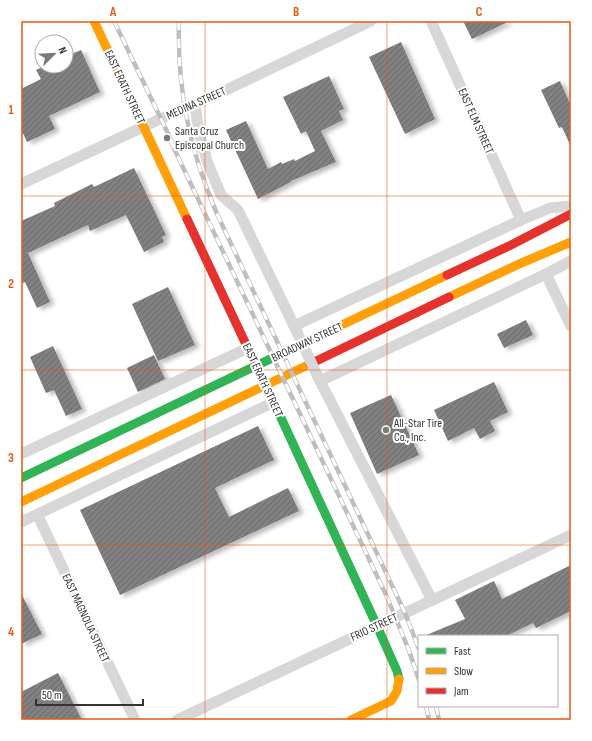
<svg xmlns="http://www.w3.org/2000/svg" width="592" height="741" font-family="'Sofia Sans Condensed',sans-serif">
<style>
.building{fill:url(#building-hatch);filter:url(#shadow)}
.lines{fill:none;stroke-linecap:round;stroke-linejoin:round}
.street{stroke:#d7d7d7;stroke-width:11}
.fast{stroke:#30b455;stroke-width:9}
.slow{stroke:#ff9f0a;stroke-width:9}
.jam{stroke:#e5322d;stroke-width:9}
.rail-casing{stroke:#bebebe;stroke-width:4.5}
.rail{stroke:#fff;stroke-width:3;stroke-dasharray:9;stroke-linecap:butt}
.street-bridge{stroke:#d7d7d7;stroke-width:11}
.jam-bridge{stroke:#e5322d;stroke-width:9}
.grid{fill:none;stroke:#e8590c;stroke-width:1;stroke-opacity:0.55}
.poi-dot{fill:#7a7a7a;stroke:#fff;stroke-width:1.5}
.labels{text-anchor:middle;stroke-width:4;stroke-linejoin:round;paint-order:stroke}
.street-label{font-size:12px;fill:#333;stroke:#fff}
.poi-label{font-size:12px;fill:#333;stroke:#fff;text-anchor:start}
.neatline{fill:none;stroke:#e8590c;stroke-width:1.5}
.grid-label{font-size:13px;text-anchor:middle;font-weight:bold;fill:#e8590c}
</style>
<defs>
<pattern id="building-hatch" width="6" height="6" patternUnits="userSpaceOnUse"><rect width="6" height="6" fill="#818181"/><path d="M-1 1l2-2M0 6l6-6M5 7l2-2" fill="none" stroke="#6a6a6a"/></pattern>
<filter id="shadow"><feDropShadow dx="4.5" dy="2.5" stdDeviation="2" flood-color="#0004"/></filter>
</defs>
<rect width="100%" height="100%" fill="#fff"/>
<!-- building -->
<g class="building">
<path d="M463,21h47l-38,18z"/>
<path d="M401,42l34,77 -30,15 -36,-77z"/>
<path d="M81,50l19,42 -51,24 6,13 -28,13 -6,-13v-40l20,-10 -5,-9 9,-4h21v-10z"/>
<path d="M329,76l15,33 -5,2 4,9 -22,11 15,31 -45,19v1l-33,17 -32,-69 20,-9 22,48 13,-7 1,2 12,-5 1,2 20,-10 -9,-20 -5,3 -18,-37z"/>
<path d="M560,81l11,25v41l-9,-20 -3,1 -18,-38z"/>
<path d="M134,168l32,67 -4,2 2,5 -20,10 -18,-37 -36,16 -2,-6 -60,28 22,49 -13,6 -12,-26 -4,1v-62l34,-15 -1,-3 38,-19 2,3z"/>
<path d="M168,287l27,58 -37,16 -26,-57z"/>
<path d="M526,320l7,15 -29,13 -7,-14z"/>
<path d="M53,346l29,63 -16,7 -12,-26 -8,3 -16,-36z"/>
<path d="M154,355l11,24 -27,13 -11,-24z"/>
<path d="M494,382l14,30 -18,9 5,10 -15,8 -6,-11 -26,13 -14,-31z"/>
<path d="M391,395l28,60 -42,19 -27,-61z"/>
<path d="M258,426l16,34 -59,28 14,29 59,-29 11,23 -179,84 -40,-85z"/>
<path d="M571,565v46l-35,17 -3,-5 -27,13h-82l41,-17 -10,-19 39,-19 8,18z"/>
<path d="M21,593l21,41 -21,10z"/>
<path d="M58,673l24,47h-61v-28z"/>
</g>
<g class="lines">
<!-- street -->
<g class="street">
<path d="M431,21l90,199"/>
<path d="M195,105l4,27 8,29 14,34 17,15 59,122"/>
<path d="M21,184l139,-65 43,-18 168,-80"/>
<path d="M546,274l25,52"/>
<path d="M294,326l227,-106 29,-12 21,-2"/>
<path d="M317,375l115,225"/>
<path d="M320,381l226,-107 25,-13"/>
<path d="M21,454l227,-106"/>
<path d="M38,516l97,204"/>
<path d="M21,522l253,-120"/>
<path d="M177,720l394,-185"/>
</g>
<!-- fast -->
<g class="fast">
<path d="M270,394l107,232 20,45 2,8"/>
<path d="M21,478l287,-137"/>
</g>
<!-- slow -->
<g class="slow">
<path d="M94,21l93,198"/>
<path d="M449,297l70,-33 52,-22"/>
<path d="M308,341l139,-66"/>
<path d="M21,502l289,-138"/>
<path d="M351,720l40,-19 6,-10 2,-12"/>
</g>
<!-- jam -->
<g class="jam">
<path d="M187,219l64,136"/>
<path d="M447,275l64,-30 60,-31"/>
<path d="M310,364l139,-67"/>
</g>
<defs>
<g id="rail">
<path d="M114,21l59,123"/>
<path d="M179,21c-2,70 11,130 38,193l188,399 14,36"/>
<path d="M170,140l217,457 21,51 11,32"/>
<path d="M426,706l3,14"/>
<path d="M436,706l3,14"/>
</g>
</defs>
<!-- rail casing -->
<use href="#rail" class="rail-casing"/>
<!-- rail -->
<use href="#rail" class="rail"/>
<!-- street-bridge -->
<path class="street-bridge" d="M297,332l20,43"/>
<!-- jam-bridge -->
<path class="jam-bridge" d="M251,355l19,39"/>
</g>
<!-- grid -->
<path class="grid" d="M205,21v699M387,21v699M21,196h550M21,370h550M21,545h550"/>
<!-- markers -->
<g class="poi-dot">
<circle cx="167" cy="138" r="4"/>
<circle cx="386" cy="430" r="4"/>
</g>
<g class="labels">
<!-- street labels -->
<g class="street-label">
<text transform="translate(125 87) rotate(65)" y="4">EAST ERATH STREET</text>
<text transform="translate(196 103) rotate(-24)" y="4">MEDINA STREET</text>
<text transform="translate(476 121) rotate(66)" y="4">EAST ELM STREET</text>
<text transform="translate(307 342) rotate(-25)" y="4">BROADWAY STREET</text>
<text transform="translate(263 380) rotate(65)" y="4">EAST ERATH STREET</text>
<text transform="translate(86 618) rotate(65)" y="4">EAST MAGNOLIA STREET</text>
<text transform="translate(374 627) rotate(-25)" y="4">FRIO STREET</text>
</g>
<!-- poi labels -->
<g class="poi-label">
<text x="175" y="135">Santa Cruz<tspan x="175" dy="14">Episcopal Church</tspan></text>
<text x="394" y="427">All-Star Tire<tspan x="394" dy="14">Co., Inc.</tspan></text>
</g>
</g>
<!-- border -->
<rect width="592" height="741" fill="none" stroke="#ffffff" stroke-width="44"/>
<!-- legend -->
<rect x="418" y="635" width="140" height="72" fill="#ffffff" stroke="#adadad"/>
<rect x="426" y="648" width="20" height="6" fill="#30b455" stroke="#adadad"/>
<text x="454" y="655" font-size="12" fill="#333333">Fast</text>
<rect x="426" y="668" width="20" height="6" fill="#ff9f0a" stroke="#adadad"/>
<text x="454" y="675" font-size="12" fill="#333333">Slow</text>
<rect x="426" y="688" width="20" height="6" fill="#e5322d" stroke="#adadad"/>
<text x="454" y="695" font-size="12" fill="#333333">Jam</text>
<!-- north arrow -->
<g transform="translate(54 54) rotate(66)"><circle r="19" fill="#ffffff" stroke="#adadad"/>
<path d="M0-3L7 15L0 10L-7 15Z" fill="#7a7a7a"/>
<text y="-6" font-size="11" font-weight="bold" text-anchor="middle" fill="#333333">N</text>
</g>
<!-- scale -->
<path d="M36 699v6h107v-6" fill="none" stroke="#333333" stroke-width="2"/>
<text x="42" y="699" font-size="12" fill="#333333" stroke="#ffffff" stroke-width="3" paint-order="stroke">50 m</text>
<rect x="22" y="22" width="548" height="697" class="neatline"/>
<g class="grid-label">
<text x="113" y="16">A</text>
<text x="296" y="16">B</text>
<text x="479" y="16">C</text>
<text x="11" y="114">1</text>
<text x="11" y="288">2</text>
<text x="11" y="462">3</text>
<text x="11" y="636">4</text>
</g>
</svg>
